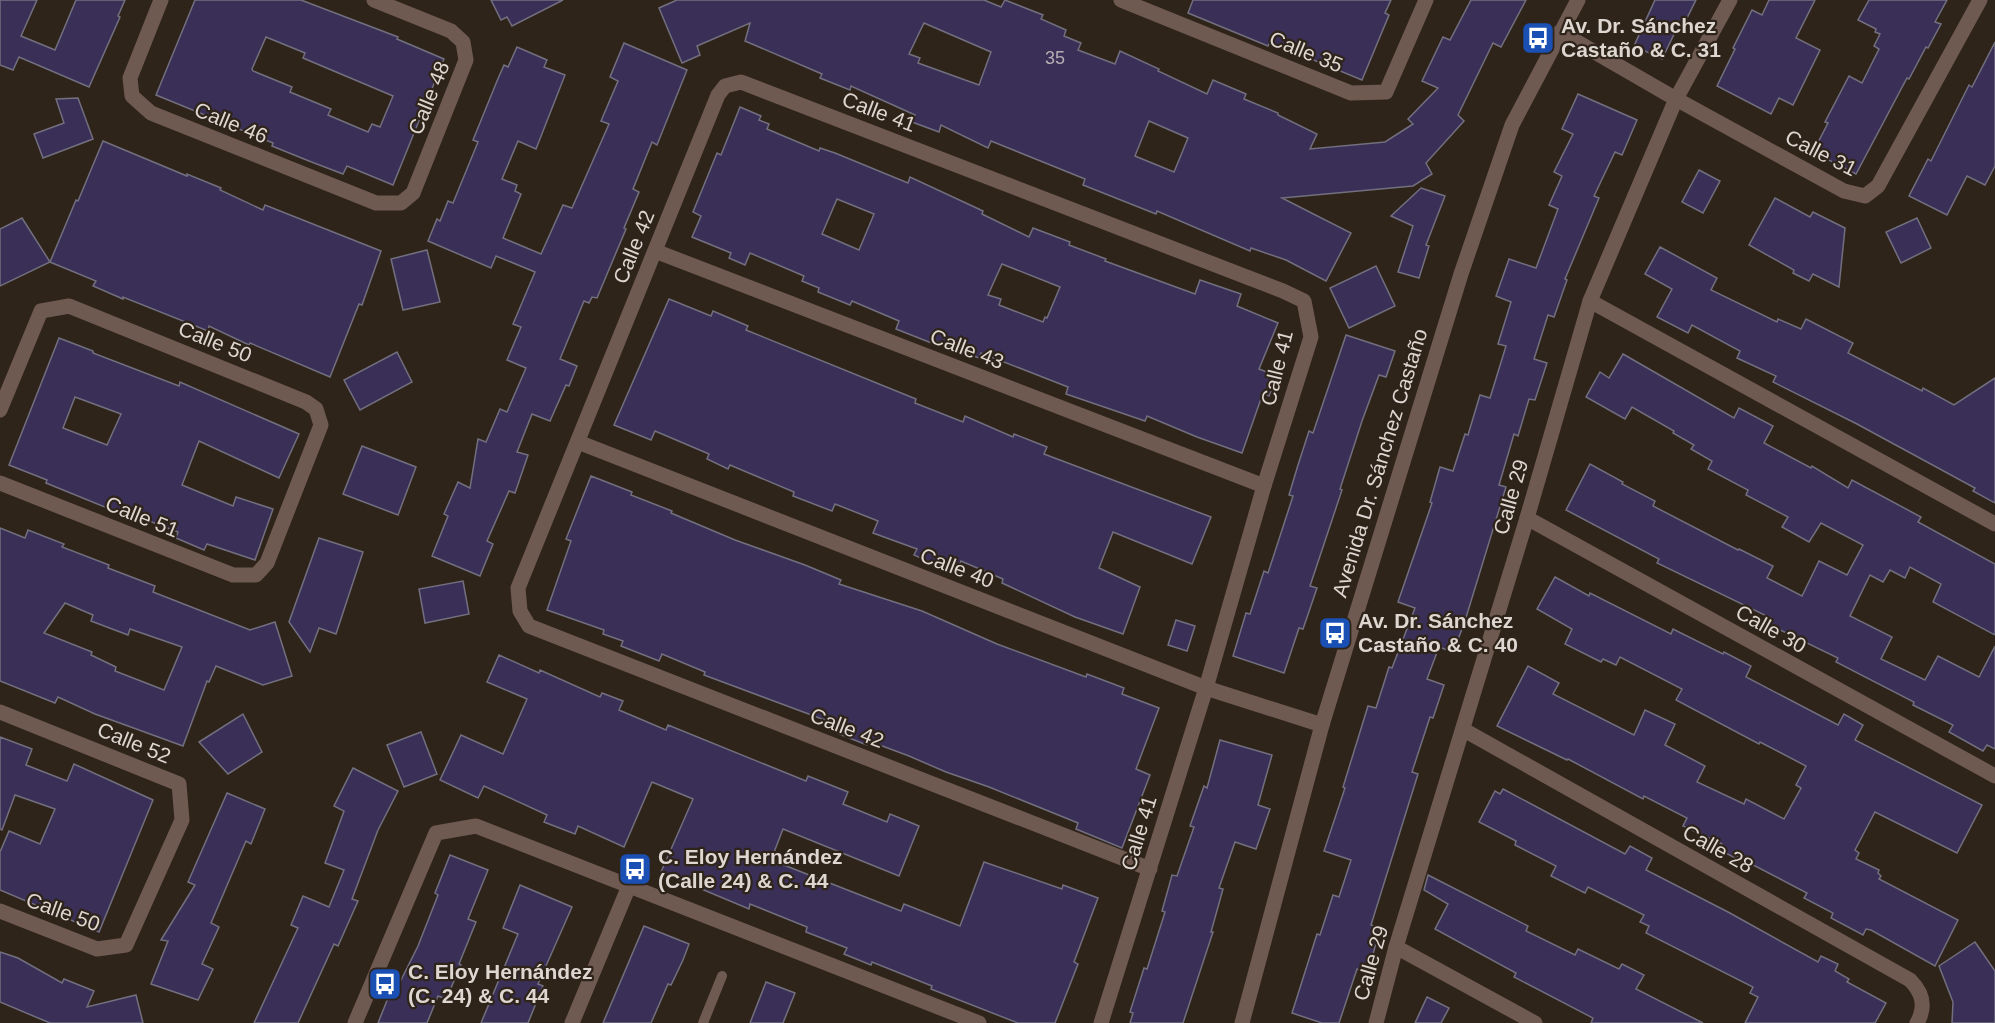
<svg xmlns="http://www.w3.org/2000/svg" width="1995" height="1023" font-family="Arial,sans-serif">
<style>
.building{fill:#3a3057;stroke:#726f7f;stroke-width:1.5;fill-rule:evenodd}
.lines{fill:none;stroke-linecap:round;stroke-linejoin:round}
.service{stroke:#6f5a52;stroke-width:10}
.minor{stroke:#6f5a52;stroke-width:15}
.tertiary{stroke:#6f5a52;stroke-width:15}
.labels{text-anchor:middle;stroke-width:4.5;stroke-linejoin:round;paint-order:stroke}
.number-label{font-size:18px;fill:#b5acb2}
.poi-label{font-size:21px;font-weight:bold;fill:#ded6d0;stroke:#2f241a;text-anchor:start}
.street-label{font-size:21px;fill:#ded6d0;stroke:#2f241a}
</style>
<rect width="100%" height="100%" fill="#2f241a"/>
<!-- building -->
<g class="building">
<path d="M0,0h37l-16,36 34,14 21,-50h49l-7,16 2,1 -31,70 -70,-30 -6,13 -13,-5z"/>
<path d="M195,0h106l97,37 -1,2 47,20 -51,126 -46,-19 -4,8 -34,-13 -37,-15 1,-3 -117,-48zM266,37l39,16 -2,5 90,38 -13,31 -8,-3 -4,8 -40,-17 3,-6 -41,-17 2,-5 -39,-16 -1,-2z"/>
<path d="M491,0h72l-51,26 -5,-9 -6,3z"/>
<path d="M677,0h307l17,7 4,-7 38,15 -2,4 25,11 -2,6 17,7 -3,7 37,14 5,-13 39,18 -1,2 49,23 6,-14 33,14 -2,5 34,14v2l39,19 -7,15 75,-7 28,-18 -5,-5 30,-31 -16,-7 21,-44 7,3 21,-40h55l-25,47 -8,-4 -35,72 6,6 -38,42 6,11 -19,12 -131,12 69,35 -25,48 -40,-21 -35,-12 -1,3 -93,-40 -1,3 -73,-29 2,-6 -94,-38 -3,7 -47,-23 -2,7 -27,-10 3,-7 -64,-29 -1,4 -30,-12 2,-4 -77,-33 5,-18 -53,23 3,9 -18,8 -23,-55zM924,23l67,29 -12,33 -61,-22 2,-5 -11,-4zM1149,121l39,17 -14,34 -39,-16z"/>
<path d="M1193,0h198l-6,13 4,2 -27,65 -92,-38 -2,4 -80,-33z"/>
<path d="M1655,0h41l-13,26 -4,-2 -17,35 -28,-13z"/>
<path d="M1769,0h46l-19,38 24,12 -27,55 -14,-7 -8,16 -54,-28 18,-37 -2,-1 19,-38 10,5z"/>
<path d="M1869,0h78l-12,22 6,2 -13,24 -2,-1 -17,32 -2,-1 -51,96 -43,-22 15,-29 -3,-1 24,-46 13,7 17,-34 -5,-3 6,-12 -5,-2 1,-3 -18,-9z"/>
<path d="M1995,42v124l-10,19 -18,-9 -20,39 -38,-19 19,-37 3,2 38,-76 3,2z"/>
<path d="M624,43l63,27 -30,75 -5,-3 -19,47 6,3 -15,36 2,1 -29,69 -5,-1 -3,6 -5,-2 -24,58 17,7 -8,20 -3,-1 -16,36 -18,-7 -15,38 11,3 -13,38 -6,-2 -22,50 6,3 -13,32 -48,-20 16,-40 -4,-2 14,-32 12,6 8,-49 8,3 14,-33 7,3 19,-44 -19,-8 14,-33 -8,-3 22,-52 -39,-16 -5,12 -63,-27 9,-22 3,2 8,-20 5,2 25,-61 -5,-2 24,-59 7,-16 4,2 9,-20 30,13 -3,7 21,8 -29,74 -18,-8 -16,38 15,6 -2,6 6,3 -18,44 38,16 22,-49 9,3 37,-84 -8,-3 17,-40 -8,-4z"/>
<path d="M1578,94l59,26 -15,35 -7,-3 -21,44 5,2 -34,81 2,1 -13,37 -6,-2 -14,44 13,4 -12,37 -6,-1 -11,37 -4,-2 -15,51 7,2 -42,137 -11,28 -14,-5 -12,32 17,6 -11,33 -3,-1 -18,55 6,2 -47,151 9,3 -12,45 -11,-4 -18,54h-17l-30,-10 25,-79 3,1 13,-40 6,2 12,-37 -27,-9 21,-63 -2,-1 25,-81 8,2 13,-41 3,1 23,-60 -17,-6 34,-99 -2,-1 10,-35 13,4 12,-37 3,1 12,-40 10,3 16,-52 -8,-2 13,-42 -15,-6 13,-37 27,9 22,-59 -9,-4 13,-29 -8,-4 19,-38 -11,-5z"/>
<path d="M78,98l15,41 -50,19 -9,-24 30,-11 -8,-24z"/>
<path d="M740,107l21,9 -2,4 10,4 -2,5 52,22 1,-3 15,5 73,30 2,-6 73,34 -1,3 47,23 4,-9 37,14 -1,3 37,14 -1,2 90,33 5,-14 41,14 -4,12 41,17 -19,46 18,7 -8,20 -6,-3 -21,60 -45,-16 -50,-21 -2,5 -79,-27 2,-7 -87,-34 -2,5 -44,-17 -1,3 -38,-15 3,-8 -47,-20 -2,4 -32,-13 1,-4 -17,-7 2,-5 -54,-23 -5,12 -16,-7 2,-5 -39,-16 9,-21 -8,-4 24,-59 4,2zM837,199l37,15 -15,36 -37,-16zM1002,264l58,23 -13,31 -2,-1 -2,5 -44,-17 2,-6 -13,-4z"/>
<path d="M103,141l84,35v-2l34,14 -1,2 43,20 2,-5 116,46 -19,54 -3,-1 -29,73 -80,-34 -1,2 -40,-19 -1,5 -85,-34v2l-30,-13 3,-5 -46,-19 26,-62 2,1z"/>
<path d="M1699,170l21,11 -17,32 -21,-11z"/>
<path d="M1421,188l24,8 -19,49 3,1 -10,32 -21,-6 15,-46 -22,-10z"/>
<path d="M1775,198l35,19 3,-5 32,16 -6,59 -26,-13 -4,7 -16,-8 1,-3 -45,-25z"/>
<path d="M22,218l28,44 -50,24v-57z"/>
<path d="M1917,218l14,30 -30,15 -15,-31z"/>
<path d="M1660,247l57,31 -6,12 66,32 1,-3 23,10 5,-10 47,24 -5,10 74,38 1,-3 31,17 41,-27v125l-22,-12 2,-3 -118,-64 -84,-42 3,-6 -39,-18 3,-7 -48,-26 -4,8 -31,-16 15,-28 -27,-15z"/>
<path d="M427,250l13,52 -37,8 -12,-51z"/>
<path d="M1376,266l19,40 -46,22 -19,-40z"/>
<path d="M669,299l42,17 2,-5 35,15 -2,4 170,69 -1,4 48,19 2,-6 48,21 1,-3 33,13 -3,7 167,63 -19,47 -79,-32 -14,36 41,19 -17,47 -48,-17 -73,-34 1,-4 -42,-18 -5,13 -42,-19 3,-6 -44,-16 5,-12 -43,-17 -3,7 -39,-15 1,-4 -64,-27 -2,4 -21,-10 2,-5 -54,-23 -4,9 -37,-15z"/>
<path d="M1346,335l49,16 -9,26 -7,-2 -17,46 -22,68 2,1 -32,96 7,2 -14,41 -4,-1 -15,45 -51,-17 13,-43 4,1 14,-43 4,2 25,-77 -4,-1 9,-30 11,-34 4,2z"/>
<path d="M59,338l34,13v2l86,33 1,-4 119,52 -20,44 -80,-37 -17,44 51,21 3,-9 37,12 -18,51 -48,-16 -3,6 -28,-12 2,-6 -55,-21 -1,3 -76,-31 1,-3 -38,-15zM75,397l46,17 -14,31 -44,-17z"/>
<path d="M397,352l15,30 -52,28 -16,-30z"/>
<path d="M1623,354l111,64 5,-10 34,18 -9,17 47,25 1,-2 36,22 4,-8 69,37 -3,5 77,42v71l-62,-33 8,-18 -31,-17 -5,11 -15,-8 -7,12 -13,-7 -20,41 42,21 -11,22 44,21 13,-24 41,21 16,-31v103l-8,-4 -4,6 -34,-19 4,-7 -40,-20 1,-3 -78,-40 2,-4 -70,-34 3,-6 -114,-55 2,-4 -93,-49 24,-46 33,18 -1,2 33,17 -2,5 85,44 1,-1 34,17 -6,12 35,18 17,-35 28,14 16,-30 -42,-22 -12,19 -27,-15 6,-10 -42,-22 2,-5 -40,-21 4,-8 -21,-12 3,-4 -21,-12 1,-2 -42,-24 -7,12 -39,-22 14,-25 9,6z"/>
<path d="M362,446l54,21 -18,48 -55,-21z"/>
<path d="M591,476l41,16 -1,3 41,16 -1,2 64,27 70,25 36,15 -2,4 83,27 75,33 89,33 1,-3 37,14 -2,6 37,14 -23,61 14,6 -28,73 -46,-19 2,-6 -89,-36 -43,-15 -37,-16 -40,-15 -2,4 -28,-11 2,-8 -137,-51 1,-3 -43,-18 -3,7 -38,-15 2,-5 -20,-7 1,-4 -57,-20 24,-69 -5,-2z"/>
<path d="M0,528l25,10 3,-8 36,14 -2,3 47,18 -1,3 47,18 -2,6 97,38 25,-8 17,54 -29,9 -47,-19 -7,16 -2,-1 -24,65 -88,-32 -37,-17 -3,6 -55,-22zM65,603l28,12 -2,6 37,14 2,-6 52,18 -18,43 -49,-19 1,-4 -25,-12 1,-3 -48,-19z"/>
<path d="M319,538l44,14 -27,82 -17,-6 -9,24 -21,-30z"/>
<path d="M1555,577l34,19 1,-3 81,41 2,-5 50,25 1,-2 27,14 -5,11 92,48 6,-11 19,11 -8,15 127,65 -25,48 -82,-41 -20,38 4,3 -3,6 23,11 -1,3 3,3 -2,3 79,41 -23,46 -64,-36 -5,-1 -3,6 -32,-17 2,-5 -29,-15 3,-5 -71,-37 -1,2 -15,-8 2,-6 -39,-18 4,-8 -43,-22 -1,3 -75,-40 -1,1 -70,-34 31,-60 31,17 -6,11 81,41 11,-25 30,14 -10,21 40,21 -8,16 47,22 2,-5 38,20 17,-31 -5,-3 10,-19 -46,-24 -1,2 -83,-44 6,-11 -62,-32 -4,8 -13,-6 -2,3 -36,-18 7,-15 -35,-20z"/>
<path d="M463,581l6,33 -44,9 -6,-34z"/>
<path d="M1176,620l19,6 -8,25 -19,-6z"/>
<path d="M499,655l40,18 1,-3 60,27 2,-4 21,8 -4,9 47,20 2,-5 138,56 2,-5 40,16 -5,12 44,18 3,-8 29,12 -20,50 -116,-47 -12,31 130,51 3,-7 56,22 24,-64 78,27 1,-4 35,13 -24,64 4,2 -23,59h-37l-87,-34 1,-3 -60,-24 -1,3 -27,-11 3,-6 -41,-16 1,-5 -57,-23 -1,5 -88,-37 32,-73 -41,-17 -28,65 -46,-21 -3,8 -31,-12 3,-7 -63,-29 -6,12 -38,-18 21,-45 42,19 24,-55 -40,-17z"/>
<path d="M243,714l19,38 -34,22 -29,-32z"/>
<path d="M421,732l16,42 -33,13 -17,-42z"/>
<path d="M0,737l32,12 -6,16 41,16 7,-17 79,36 -54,132 -99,-42v-38l9,-21 31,13 15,-35 -40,-14 -13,35 -2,-1z"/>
<path d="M1220,740l52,15 -14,50 12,4 -14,40 -21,-7 -16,46 4,1 -12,43h2l-30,91h-53l3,-10 -3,-1 14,-44 3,1 18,-57 -3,-1 10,-36 5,1 17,-49 -4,-1 14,-40 3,2z"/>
<path d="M353,768l45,23 -20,39 -26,69 6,2 -20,45 -4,-2 -36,79h-44l44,-95 -7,-3 12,-29 26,11 15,-37 -19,-7 19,-52 -10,-5z"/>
<path d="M1503,789l122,65 5,-8 22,12 -6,12 82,42 90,50 3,-6 17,8 -3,7 14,8 -2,3 39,21 -11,20h-130l13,-26 -8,-4 3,-6 -107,-54 3,-7 -9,-4 4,-7 -56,-28 -3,6 -34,-17 5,-10 -41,-21 1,-4 -37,-19 16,-31 5,3z"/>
<path d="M227,793l38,16 -14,35 -5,-3 -35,82 8,4 -17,37 11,5 -15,31 -47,-16 17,-43 -7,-1 34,-55 -7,-3z"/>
<path d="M450,855l38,15 -20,49 8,3 -17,42 2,1 -15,34 -8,-3 -11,27h-49l14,-35 4,2 22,-44 20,-51 -3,-2z"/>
<path d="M1428,875l100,51 -2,5 49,24 3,-6 41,20 3,-5 22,11 -8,14 67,34h-112l2,-5 -79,-41 2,-4 -81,-44 13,-25 -24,-14z"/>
<path d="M520,885l52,22 -34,77 5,2 -15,37h-47l37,-89 -15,-6z"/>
<path d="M644,926l45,18 -6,16 -12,25 -3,-1 -17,39h-48z"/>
<path d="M1975,942l20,29v52h-43l1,-21 -14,-36z"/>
<path d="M0,952l18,6 44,25 2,-4 30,12 -7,16 49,-12 7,28h-93l-50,-21z"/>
<path d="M766,982l29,11 -12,30h-33z"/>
<path d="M1427,997l22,11 -8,15h-26z"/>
</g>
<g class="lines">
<!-- service -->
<path class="service" d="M703,1023l19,-47"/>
<!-- minor -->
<g class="minor">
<path d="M161,0l-31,78 2,18 19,17 225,90h25l12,-10 53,-133 -3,-18 -12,-11 -77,-31"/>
<path d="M1121,0l230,93 35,-1 40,-92"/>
<path d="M1560,32l116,67 168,92 21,5 13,-10 102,-186"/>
<path d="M655,251l609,235"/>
<path d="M1590,301l405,223"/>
<path d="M0,410l41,-99 28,-5 237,96 10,7 5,16 -54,138 -11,12h-23l-233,-92"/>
<path d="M578,442l628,246 116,37"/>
<path d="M1527,518l468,258"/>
<path d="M0,712l179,72 3,36 -56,125 -29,4 -97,-38"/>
<path d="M1464,730l446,250c13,13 16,27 7,43"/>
<path d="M1396,947l139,76"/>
<path d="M355,1023l81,-190 40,-7 503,197"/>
<path d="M572,1023l57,-137"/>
<path d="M1101,1023l105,-335 58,-202 47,-149 -7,-36 -21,-10 -542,-209 -16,4 -7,9 -200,493 2,23 9,15 621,243"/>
<path d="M1376,1023l20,-76 131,-429 63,-217 86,-202 54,-99"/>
</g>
<!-- tertiary -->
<path class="tertiary" d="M1242,1023l80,-298 139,-451 51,-149 66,-125"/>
</g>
<!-- icons -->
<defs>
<symbol id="bus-square" viewBox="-11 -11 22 22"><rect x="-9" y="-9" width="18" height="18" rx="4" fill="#1a4fb4" stroke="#2f241a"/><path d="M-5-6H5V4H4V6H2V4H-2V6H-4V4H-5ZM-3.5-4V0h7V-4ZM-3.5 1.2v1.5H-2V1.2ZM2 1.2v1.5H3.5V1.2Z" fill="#fff"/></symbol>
</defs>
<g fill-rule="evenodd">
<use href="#bus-square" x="1519" y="19" width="38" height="38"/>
<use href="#bus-square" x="1316" y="614" width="38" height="38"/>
<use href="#bus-square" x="616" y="850" width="38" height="38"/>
<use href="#bus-square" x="366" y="965" width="38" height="38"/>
</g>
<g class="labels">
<!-- number labels -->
<g class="number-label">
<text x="1055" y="64">35</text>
</g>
<!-- poi labels -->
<g class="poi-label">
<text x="1561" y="33">Av. Dr. Sánchez<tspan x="1561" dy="24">Castaño &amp; C. 31</tspan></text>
<text x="1358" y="628">Av. Dr. Sánchez<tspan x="1358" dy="24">Castaño &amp; C. 40</tspan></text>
<text x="658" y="864">C. Eloy Hernández<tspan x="658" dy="24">(Calle 24) &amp; C. 44</tspan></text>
<text x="408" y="979">C. Eloy Hernández<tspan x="408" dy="24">(C. 24) &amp; C. 44</tspan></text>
</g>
<!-- street labels -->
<g class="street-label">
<text transform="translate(1306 52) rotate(22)" y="7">Calle 35</text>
<text transform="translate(429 98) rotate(-68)" y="7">Calle 48</text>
<text transform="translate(879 112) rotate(21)" y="7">Calle 41</text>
<text transform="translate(231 123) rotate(22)" y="7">Calle 46</text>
<text transform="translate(1821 153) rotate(27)" y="7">Calle 31</text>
<text transform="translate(634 247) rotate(-68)" y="7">Calle 42</text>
<text transform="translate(215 342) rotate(22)" y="7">Calle 50</text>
<text transform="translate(967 349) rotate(21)" y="7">Calle 43</text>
<text transform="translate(1277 368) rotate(-76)" y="7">Calle 41</text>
<text transform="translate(1380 463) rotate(-73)" y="7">Avenida Dr. Sánchez Castaño</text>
<text transform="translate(1511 497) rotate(-74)" y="7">Calle 29</text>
<text transform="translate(142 517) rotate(22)" y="7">Calle 51</text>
<text transform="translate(957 568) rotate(21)" y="7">Calle 40</text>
<text transform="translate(1771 629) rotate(29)" y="7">Calle 30</text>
<text transform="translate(847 728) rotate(21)" y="7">Calle 42</text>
<text transform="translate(134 743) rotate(22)" y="7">Calle 52</text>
<text transform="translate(1139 833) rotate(-73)" y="7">Calle 41</text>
<text transform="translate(1718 849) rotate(29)" y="7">Calle 28</text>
<text transform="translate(63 912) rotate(20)" y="7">Calle 50</text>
<text transform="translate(1371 963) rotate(-74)" y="7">Calle 29</text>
</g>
</g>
</svg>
